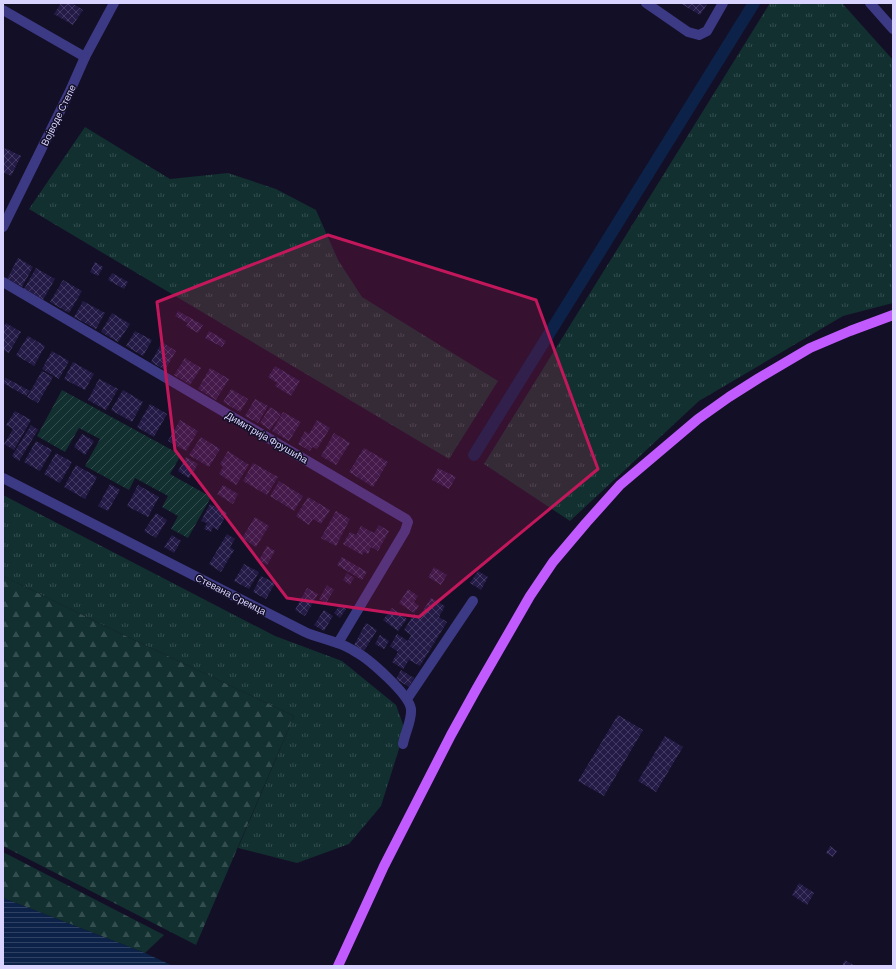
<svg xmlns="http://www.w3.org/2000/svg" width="896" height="969" font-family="Barlow,sans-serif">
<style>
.grass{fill:url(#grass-tufts)}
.forest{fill:url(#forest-firs)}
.garden{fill:url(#garden-furrows)}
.water{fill:url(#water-rules)}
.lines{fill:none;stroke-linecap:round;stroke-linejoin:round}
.canal{stroke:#0c2248;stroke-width:12}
.building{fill:url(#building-cross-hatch)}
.minor{stroke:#3d3a85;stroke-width:10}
.major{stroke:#c25bff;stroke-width:10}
.marked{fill:#c2185b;fill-opacity:0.2;stroke:#c2185b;stroke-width:3;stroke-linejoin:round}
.labels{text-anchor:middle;stroke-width:3;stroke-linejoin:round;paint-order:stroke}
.street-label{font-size:10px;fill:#d9d4ff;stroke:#130f26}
</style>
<defs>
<pattern id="grass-tufts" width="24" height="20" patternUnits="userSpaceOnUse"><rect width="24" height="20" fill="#12302f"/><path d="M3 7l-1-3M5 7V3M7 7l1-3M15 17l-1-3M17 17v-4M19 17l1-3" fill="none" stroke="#344d4e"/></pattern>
<pattern id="forest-firs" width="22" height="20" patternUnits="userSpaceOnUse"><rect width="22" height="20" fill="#12302f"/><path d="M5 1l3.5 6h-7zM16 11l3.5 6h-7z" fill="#344d4e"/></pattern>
<pattern id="garden-furrows" width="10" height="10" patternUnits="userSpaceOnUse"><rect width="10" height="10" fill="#12302f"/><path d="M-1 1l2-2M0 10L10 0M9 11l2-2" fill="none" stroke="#344d4e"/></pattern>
<pattern id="water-rules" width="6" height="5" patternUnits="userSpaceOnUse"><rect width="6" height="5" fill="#0c2248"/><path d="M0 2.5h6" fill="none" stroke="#2f4163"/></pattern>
<pattern id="building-cross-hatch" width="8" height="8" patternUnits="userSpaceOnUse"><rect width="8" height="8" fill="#241b47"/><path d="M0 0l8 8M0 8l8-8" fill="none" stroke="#433b63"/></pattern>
</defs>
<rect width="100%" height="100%" fill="#130f26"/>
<!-- grass -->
<g class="grass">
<path d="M770,3h72l51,57v243l-50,13 -144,85 -129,120 -86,-57z"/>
<path d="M85,127l85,52 58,-6 48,16 40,21 22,50 24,37 136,84 -49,78 -420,-250z"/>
<path d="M3,495l272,141 67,25 54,44 9,25 -24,76 -32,38 -52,19 -59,-15 56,-132 -185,-88 -106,-52z"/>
</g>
<!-- forest -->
<g class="forest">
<path d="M3,576l106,52 185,88 -98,229 -193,-99z"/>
<path d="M3,852l161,83 -19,18 -142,-55z"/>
</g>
<!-- garden -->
<path class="garden" d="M62,390l119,65 -11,19 41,23 -23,41 -17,-9 7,-13 -16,-9 6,-11 -33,-18 -6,12 -44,-24 15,-27 -21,-11 -14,24 -28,-16z"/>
<!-- water -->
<path class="water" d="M3,898l142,55 28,13h-170z"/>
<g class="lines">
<!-- canal -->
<path class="canal" d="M474,455l280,-452"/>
</g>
<!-- building -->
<g class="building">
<path d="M61,3h11l11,7 -10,15 -19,-11z"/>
<path d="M680,3h28l-8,12z"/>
<path d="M5,148l16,8 -10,20 -8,-4v-20z"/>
<path d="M18,258l15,9 -11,20 -15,-8z"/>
<path d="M95,262l8,5 -5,9 -8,-4z"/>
<path d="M36,268l19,11 -12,21 -19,-11z"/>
<path d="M112,273l16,9 -4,7 -16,-9z"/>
<path d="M63,280l19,11 -13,22 -19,-11z"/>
<path d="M83,301l22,12 -9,16 -22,-12z"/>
<path d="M178,311l25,14 -5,8 -12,-7 2,-3 -13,-7z"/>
<path d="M112,313l18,11 -12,18 -17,-10z"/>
<path d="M6,323l15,9 -12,21 -6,-3v-23z"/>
<path d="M135,331l17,9 -9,16 -17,-10z"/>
<path d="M209,331l17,10 -4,6 -17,-9z"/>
<path d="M28,336l17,10 -11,20 -18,-11z"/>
<path d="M162,342l14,9 -11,19 -14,-8z"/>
<path d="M52,351l17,10 -10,18 -17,-10z"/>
<path d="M185,358l16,10 -11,17 -16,-10z"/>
<path d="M73,362l21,12 -9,16 -21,-11z"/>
<path d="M275,366l25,15 -9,15 -16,-10 2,-3 -9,-6z"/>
<path d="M210,368l19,11 -13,21 -18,-11z"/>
<path d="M42,371l11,6 -15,26 -11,-6z"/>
<path d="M6,378l24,13 -4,5 -23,-13z"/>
<path d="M99,379l19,10 -12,21 -18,-10z"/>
<path d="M231,389l17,10 -8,13 -17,-10z"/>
<path d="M123,390l20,12 -11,20 -21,-12z"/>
<path d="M255,399l13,7 -10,17 -13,-7z"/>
<path d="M150,404l17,10 -13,23 -17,-10z"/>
<path d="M270,407l11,7 -11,16 -10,-7z"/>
<path d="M15,411l16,9 -17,30 -10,-6 9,-15 -7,-4z"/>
<path d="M283,412l18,10 -12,19 -17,-10z"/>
<path d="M180,420l18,11 -12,20 -18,-10z"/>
<path d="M317,420l13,8 -13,21 -5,-2 -2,4 -12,-7 7,-13 4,3z"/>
<path d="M31,425l7,5 -19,31 -7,-5z"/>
<path d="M334,433l16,10 -14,22 -15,-9z"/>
<path d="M82,434l12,7 -9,14 -11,-8z"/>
<path d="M201,437l19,12 -11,18 -20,-12z"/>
<path d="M36,441l16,9 -12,21 -16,-9z"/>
<path d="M364,448l24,14 -15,25 -24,-15z"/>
<path d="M228,451l21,14 -13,20 -17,-11 4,-7 -3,-3z"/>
<path d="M56,453l16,9 -12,21 -16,-9z"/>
<path d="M186,457l12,7 -9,14 -11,-7z"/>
<path d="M253,463l25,14 -11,18 -24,-14z"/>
<path d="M76,465l21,12 -12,22 -21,-12z"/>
<path d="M438,468l18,9 -7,12 -17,-9z"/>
<path d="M279,481l24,15 -9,15 -24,-15z"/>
<path d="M110,484l10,6 -12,21 -10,-5z"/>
<path d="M138,485l21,12 -11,20 -21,-11z"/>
<path d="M223,485l15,9 -5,10 -16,-10z"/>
<path d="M308,497l22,13 -9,14 -8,-5 -4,6 -13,-9z"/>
<path d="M210,504l17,9 -9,17 -5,-3 -2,5 -7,-3 3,-6 -6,-2z"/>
<path d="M336,511l14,8 -14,27 -15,-8z"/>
<path d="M156,513l11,7 -11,18 -12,-7z"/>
<path d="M255,517l14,9 -13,21 -14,-9z"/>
<path d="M379,525l10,6 -11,20 -7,-4 -3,7 -4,-2 -2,3 -19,-11 7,-12 6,3 5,-9 13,7z"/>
<path d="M227,534l8,5 -5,8 4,3 -13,22 -12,-8z"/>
<path d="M172,535l9,6 -7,12 -10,-6z"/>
<path d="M267,546l8,5 -8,14 -8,-5z"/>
<path d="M342,557l25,15 -5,8 -25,-15z"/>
<path d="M244,564l15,8 -10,17 -15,-8z"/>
<path d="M434,567l13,8 -6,10 -13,-8z"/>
<path d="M478,571l10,6 -7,13 -11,-7z"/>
<path d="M347,573l7,5 -4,7 -7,-5z"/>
<path d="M261,576l14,7 -9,16 -13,-7z"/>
<path d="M327,585l7,5 -8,13 -7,-4z"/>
<path d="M307,588l11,6 -13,22 -10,-6z"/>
<path d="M408,589l10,7 -4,6 5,4 -5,7 -15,-10z"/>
<path d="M431,598l14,8 -6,11 8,5 -27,44 -11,-6 -6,9 -11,-7 6,-10 -8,-6 7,-12 11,7 3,-6 -7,-5 10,-16 5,3z"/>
<path d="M340,605l6,4 -6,9 -6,-5z"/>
<path d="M392,608l15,11 -9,12 -15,-11z"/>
<path d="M324,610l9,6 -9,15 -10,-6z"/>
<path d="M366,623l11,7 -13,21 -10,-6z"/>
<path d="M380,635l9,6 -5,8 -9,-5z"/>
<path d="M401,670l13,8 -5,9 -13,-8z"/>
<path d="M618,715l25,15 -39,66 -26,-15z"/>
<path d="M665,736l18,11 -27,45 -18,-11z"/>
<path d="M830,846l7,5 -4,6 -7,-4z"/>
<path d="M799,883l15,10 -7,12 -15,-10z"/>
<path d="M845,960l10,6h-13z"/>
</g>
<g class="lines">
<!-- minor -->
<g class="minor">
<path d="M646,3l42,29 11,3 8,-4 16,-28"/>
<path d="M870,3l23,26"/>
<path d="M3,10l82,47"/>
<path d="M3,227l67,-136 15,-34 29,-54"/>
<path d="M3,282l403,237 2,3 -3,9 -67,112"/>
<path d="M3,478l302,154c13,6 27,8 40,14 4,2 8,4 11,6 13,7 53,42 55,57 1,12 -6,23 -8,35"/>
<path d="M407,699l66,-98"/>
</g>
<!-- major -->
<path class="major" d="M338,966l46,-100 67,-131 26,-47 53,-92 23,-34 33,-39 34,-38 78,-66 31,-22 30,-19 51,-30 40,-17 43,-16"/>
</g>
<!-- marked area -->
<path class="marked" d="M328,235l208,65 62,169 -179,148 -132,-19 -112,-148 -18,-148z"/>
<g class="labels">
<!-- street labels -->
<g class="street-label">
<text transform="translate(58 115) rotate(-64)" y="4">Војводе Степе</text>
<text transform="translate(267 437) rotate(30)" y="4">Димитрија Фрушића</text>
<text transform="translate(231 594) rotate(27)" y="4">Стевана Сремца</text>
</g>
</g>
<!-- border -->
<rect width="896" height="969" fill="none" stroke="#d9d4ff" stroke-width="8"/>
</svg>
